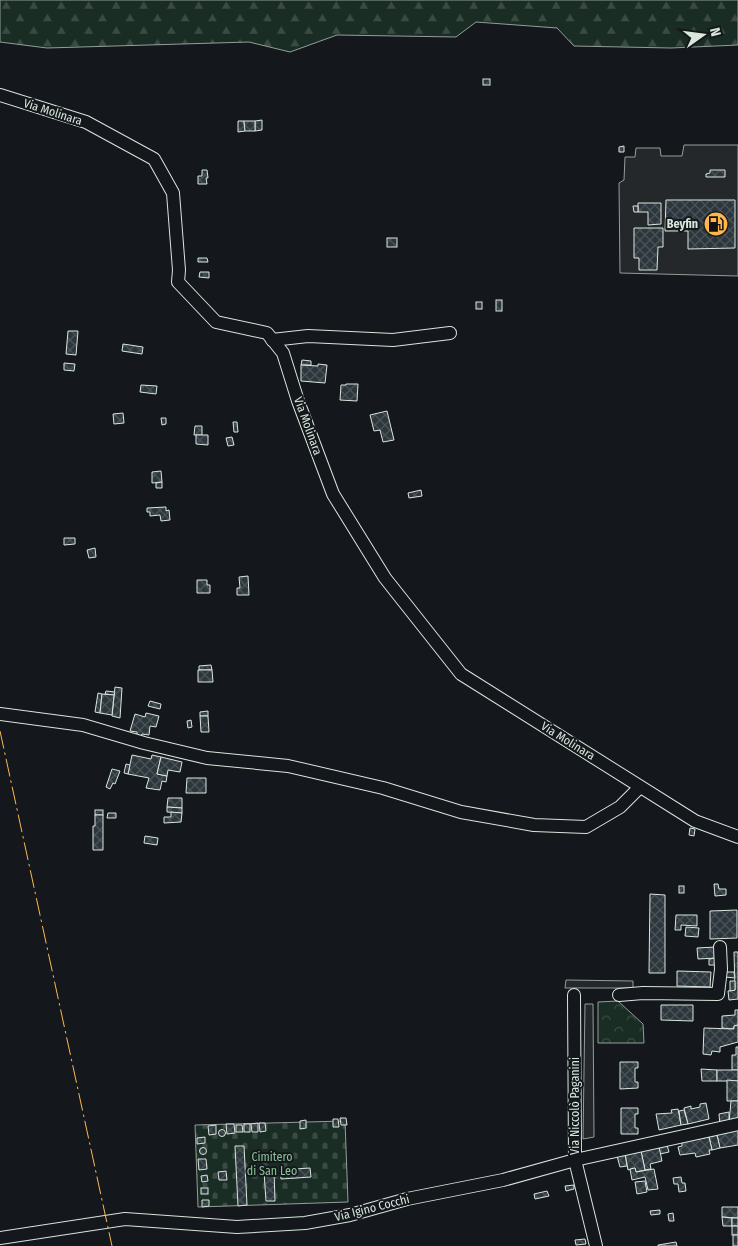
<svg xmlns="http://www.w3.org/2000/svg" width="738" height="1246" font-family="'Fira Sans Condensed',sans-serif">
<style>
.forest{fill:url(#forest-firs);stroke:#939e99}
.cemetery{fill:url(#cemetery-stones);stroke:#939e99}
.park{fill:url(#park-crowns);stroke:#939e99}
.parking{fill:#24282b;stroke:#939e99}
.building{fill:url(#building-cross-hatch);stroke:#d8e6dc}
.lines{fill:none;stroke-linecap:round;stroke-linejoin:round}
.minor-casing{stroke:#d8e6dc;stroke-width:14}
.minor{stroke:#14181c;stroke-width:12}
.power{stroke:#ffb74d;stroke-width:1;stroke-dasharray:18 4 2.5 4;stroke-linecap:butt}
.labels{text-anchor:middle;stroke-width:4;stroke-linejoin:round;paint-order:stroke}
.street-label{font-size:12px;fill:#d8e6dc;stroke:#14181c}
.poi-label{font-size:12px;font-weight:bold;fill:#d8e6dc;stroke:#14181c;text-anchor:end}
.park-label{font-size:12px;fill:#8ac095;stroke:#14181c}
</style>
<defs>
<pattern id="forest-firs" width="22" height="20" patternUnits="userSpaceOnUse" patternTransform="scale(1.25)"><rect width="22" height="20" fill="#1a2d24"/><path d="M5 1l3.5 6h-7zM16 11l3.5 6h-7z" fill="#3b4b43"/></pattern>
<pattern id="cemetery-stones" width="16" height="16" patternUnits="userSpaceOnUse" patternTransform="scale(1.25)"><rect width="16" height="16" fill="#1a2d24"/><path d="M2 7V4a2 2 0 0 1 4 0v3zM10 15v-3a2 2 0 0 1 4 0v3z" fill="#3b4b43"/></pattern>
<pattern id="park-crowns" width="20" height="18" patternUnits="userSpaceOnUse" patternTransform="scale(1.25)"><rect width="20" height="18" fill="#1a2d24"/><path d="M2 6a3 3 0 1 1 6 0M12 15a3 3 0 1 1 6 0" fill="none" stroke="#3b4b43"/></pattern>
<pattern id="building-cross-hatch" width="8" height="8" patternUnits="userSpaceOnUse" patternTransform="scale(1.25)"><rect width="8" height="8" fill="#2c363c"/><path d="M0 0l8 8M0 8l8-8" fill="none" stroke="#4a5358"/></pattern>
</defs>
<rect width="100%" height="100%" fill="#14181c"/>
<!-- forest -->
<path class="forest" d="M0,0h738v45l-67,3 -97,-2 -17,-18 -81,-6 -20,15 -119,-2 -47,17 -41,-10 -202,6 -47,-6z"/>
<!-- cemetery -->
<path class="cemetery" d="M345,1121l3,81 -150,5 -3,-82z"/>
<!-- park -->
<path class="park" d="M618,1001l25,23 1,19h-46v-41z"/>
<!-- parking -->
<g class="parking">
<path d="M684,145h54v131l-118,-3 -1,-90 5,-3 1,-23h10l1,-9h24l1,8h21z"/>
<path d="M566,980l67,1v7h-68z"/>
<path d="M585,1004h8l1,133 -11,2z"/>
</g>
<!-- building -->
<g class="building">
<rect x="483" y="79" width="7" height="6"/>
<path d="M262,120v10l-7,1v-10z"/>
<path d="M238,121h6l1,10 -7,1z"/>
<path d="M244,121h11v10h-10z"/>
<path d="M624,146v6h-5v-5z"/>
<path d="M202,170h5l1,8h-2l1,6h-9v-8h4z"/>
<path d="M710,170h15v7h-19v-3l4,-1z"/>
<path d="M666,200h69v48l-47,1v-18h-23z"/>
<path d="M638,203h23v21l-13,1v-13h-10z"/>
<path d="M633,206h5v6h-4z"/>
<path d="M634,228h29v19h-5l-1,23h-18v-12h-5z"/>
<rect x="387" y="238" width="10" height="9"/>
<path d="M198,258h9l1,4h-10z"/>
<path d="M200,272h9v6l-10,-1z"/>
<rect x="496" y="300" width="6" height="11"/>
<rect x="476" y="302" width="6" height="7"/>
<path d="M68,331h10l-2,24 -10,-1z"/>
<path d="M123,344l20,3 -1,7 -20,-3z"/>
<path d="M302,360l9,1v4h-10z"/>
<path d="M64,363l11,1 -1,7 -10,-1z"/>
<path d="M318,364l9,1 -2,18 -24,-2v-16l17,1z"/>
<path d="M346,384h12l-1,17 -17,-1 1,-15h5z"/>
<path d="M141,385l16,1 -1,8 -16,-2z"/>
<path d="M387,411l7,29 -11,2 -3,-12 -6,1 -4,-16z"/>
<path d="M123,413l1,10 -10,1 -1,-10z"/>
<path d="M161,418h5v6l-4,1z"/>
<path d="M233,422h4l1,10h-4z"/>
<path d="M195,426h7v9h-8z"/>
<path d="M196,435h12v10l-12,-1z"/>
<path d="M232,437l2,8 -6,1 -2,-8z"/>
<path d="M161,471l1,11 -10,1v-11z"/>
<path d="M162,482v6h-6v-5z"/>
<path d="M421,490l1,6 -13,2 -1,-5z"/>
<path d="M166,507v4l3,-1 1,10 -9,1 -1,-6 -10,1v-4h-3v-4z"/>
<path d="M64,538h11v6l-11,1z"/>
<path d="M95,548l1,9 -7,1 -2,-8z"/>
<path d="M248,576l1,19h-12v-7h3l-1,-11z"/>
<path d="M197,580h10v5h3v8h-13z"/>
<path d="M211,665l1,5h-13v-4z"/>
<path d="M198,670h14l1,12h-15z"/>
<path d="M115,687l7,1 -2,30 -8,-2z"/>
<path d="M106,691l9,1 -1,3 -9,-1z"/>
<path d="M98,693l4,1 -2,19 -5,-1z"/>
<path d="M102,694l12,1 -2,20 -12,-2z"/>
<path d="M150,701l11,3 -1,5 -12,-3z"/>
<path d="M208,711v5h-8v-4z"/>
<path d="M146,713l13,3 -3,11 -6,-1 -1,9 -7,-1 -1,2 -4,-1v-3l-7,-1 5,-17 10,3z"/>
<path d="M200,716h8l1,16h-8z"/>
<path d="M191,720l1,7 -4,1 -1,-7z"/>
<path d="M132,755l19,4 1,-4 9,2 -4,17 10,2 -1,6 -4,-1 -2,9 -14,-2 3,-10 -21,-4z"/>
<path d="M161,757l21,5 -2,10 -12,-2 -1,6 -10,-2z"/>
<path d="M126,764l4,1 -2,9 -4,-1z"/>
<path d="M112,769l8,2 -5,13 -2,-1 -3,6 -4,-2z"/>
<path d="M187,778h19v15h-20z"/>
<path d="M168,798h14v10l-15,-1z"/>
<path d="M167,807l15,1v5l-15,-1z"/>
<rect x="95" y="810" width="8" height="5"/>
<path d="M171,812l11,1 -1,9 -17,1v-6h7z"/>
<path d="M108,813h8v5h-9z"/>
<path d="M95,815h8v35h-10v-24h2z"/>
<path d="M690,828l5,1 -1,7 -5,-1z"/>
<path d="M145,836l13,2 -1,7 -13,-2z"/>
<path d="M714,884h4l1,5h7v6l-11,1z"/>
<rect x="679" y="886" width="5" height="7"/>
<path d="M650,894l15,1v78h-16z"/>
<path d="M737,910v28l-27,1v-28z"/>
<path d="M676,915h21v11l-16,-1v5h-6z"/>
<path d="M686,927l13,1 -1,9 -13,-1z"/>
<path d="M716,947l1,11 -19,1 -1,-11z"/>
<path d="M734,952h4v47l-9,1 -1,-9 7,-1z"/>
<path d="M717,958v7h-8v-6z"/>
<path d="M677,971l34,1 -1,15 -33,-1z"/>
<path d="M725,972h9l1,6 -10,-1z"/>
<path d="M730,981h5v9l-5,1z"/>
<path d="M661,1005h32v16l-32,-1z"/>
<path d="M735,1010h3v15l-4,1v3l-12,-1v-12l13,-1z"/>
<path d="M738,1025v17l-18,5v5l-8,-1 -1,4 -8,-1 1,-26 30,1v-3z"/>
<path d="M736,1047h2v23h-6v-15h4z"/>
<path d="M620,1062h18v6h-3v14h3v6l-18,1z"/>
<path d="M701,1069l16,1v11h-15z"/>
<rect x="717" y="1070" width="21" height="11"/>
<path d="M727,1080l11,1v20h-11z"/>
<path d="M731,1101h7v20l-9,2z"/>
<path d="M706,1103l3,16 -21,5 -4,-16 7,-2v3l9,-2v-3z"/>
<path d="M621,1108h17v6h-3v14h3v6h-17z"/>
<path d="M678,1109l3,16 -22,5 -3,-16 16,-1 -1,-3z"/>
<path d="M684,1110l4,14 -7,1 -2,-14z"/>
<path d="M729,1112v11l-9,2 -1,-11z"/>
<path d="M340,1118h6l1,7h-6z"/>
<path d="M333,1119h5l1,8h-6z"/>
<path d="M306,1120v8l-6,1v-8z"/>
<path d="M258,1123v9h-6l-1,-8z"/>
<path d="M259,1123h6l1,8 -6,1z"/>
<path d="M226,1124h8l1,9 -8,1z"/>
<rect x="244" y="1124" width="6" height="8"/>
<path d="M216,1125v9l-7,1 -1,-9z"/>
<path d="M236,1125h6l1,7h-7z"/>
<circle cx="222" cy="1133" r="3.5"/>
<path d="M738,1130v15l-18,3 -3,-13z"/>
<path d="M717,1135l3,13 -8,2 -3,-13z"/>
<path d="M205,1137v6l-8,1v-6z"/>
<path d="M709,1137l3,13h-3l1,4 -14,3 -1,-4 -15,2 -2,-8 4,-1v-4z"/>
<path d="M667,1145l2,7 -9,2 -1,-7z"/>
<path d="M235,1146h9l3,59 -9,1z"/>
<path d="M659,1147l3,14 -12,3 1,5 -6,1 -4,-19z"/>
<circle cx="203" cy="1151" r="3.5"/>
<path d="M641,1151l4,19 -9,2 -1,-4 -7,2 -3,-16z"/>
<path d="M625,1154l2,12 -7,1 -3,-11z"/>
<path d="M198,1159h8l1,10 -8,1z"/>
<path d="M310,1168l1,9 -30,2 -1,-9z"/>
<path d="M635,1168l1,4 18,-3 4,20 -10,1 -3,-13 -13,3 -2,-11z"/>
<path d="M226,1171l1,9h-8l-1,-8z"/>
<path d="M274,1171l1,30h-9l-2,-29z"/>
<path d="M207,1175l1,6 -6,1 -1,-6z"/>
<path d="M681,1177l1,6h3l1,8 -7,1 -1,-8h-4l-1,-6z"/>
<path d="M645,1181l2,11 -10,2 -2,-12z"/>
<path d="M574,1185v4l-8,2 -1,-5z"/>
<rect x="201" y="1188" width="7" height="6"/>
<path d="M547,1191l2,5 -14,3 -1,-5z"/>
<path d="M202,1200h7v6l-7,1z"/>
<path d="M722,1207h16v11l-16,-1z"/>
<path d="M660,1210v4l-9,1 -1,-4z"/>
<path d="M673,1213l1,8h-5l-1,-7z"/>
<path d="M722,1217l10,1v8h-9z"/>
<rect x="732" y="1218" width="6" height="8"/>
<rect x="732" y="1226" width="6" height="9"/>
<rect x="733" y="1235" width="5" height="11"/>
<path d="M585,1239l1,5 -10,1 -1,-5z"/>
<path d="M676,1242l1,4h-19v-1z"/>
</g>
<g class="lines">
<defs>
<g id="minor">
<path d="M0,95l86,27 68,37 19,34 6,77 -1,12 38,40 51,11 16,20 15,48 35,93 52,84 76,96 234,147 43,16"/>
<path d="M272,340l36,-4 85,4 57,-7"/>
<path d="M0,714l83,11 61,18 63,15 81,8 95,22 78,24 73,13 52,2 34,-20 20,-20"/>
<path d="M574,995l1,165 21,86"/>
<path d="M619,995l24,-2 75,1 3,-25 -1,-22"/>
<path d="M0,1238l125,-19 112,8 68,-4 45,-8 57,-16 96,-19 72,-20 163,-36"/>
</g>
</defs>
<!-- minor casing -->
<use href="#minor" class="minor-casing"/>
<!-- minor -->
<use href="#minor" class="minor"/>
<!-- power -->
<path class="power" d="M0,731l112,515"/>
</g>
<!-- icons -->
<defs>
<symbol id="fuel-disc" viewBox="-11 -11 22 22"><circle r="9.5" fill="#ffb74d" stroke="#14181c"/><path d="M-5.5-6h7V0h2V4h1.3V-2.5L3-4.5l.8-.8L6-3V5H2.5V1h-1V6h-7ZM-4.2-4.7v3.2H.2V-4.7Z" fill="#111"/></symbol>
</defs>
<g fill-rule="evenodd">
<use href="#fuel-disc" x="702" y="210" width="28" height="28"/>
</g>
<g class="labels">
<!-- street labels -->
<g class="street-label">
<text transform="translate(53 112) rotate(18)" y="4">Via Molinara</text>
<text transform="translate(308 426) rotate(70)" y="4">Via Molinara</text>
<text transform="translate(568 741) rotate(32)" y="4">Via Molinara</text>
<text transform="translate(575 1106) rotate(-90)" y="4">Via Niccolò Paganini</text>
<text transform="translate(372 1208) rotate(-14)" y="4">Via Igino Cocchi</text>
</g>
<!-- poi labels -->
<g class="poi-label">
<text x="698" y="228">Beyfin</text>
</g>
<!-- park labels -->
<g class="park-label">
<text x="272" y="1161">Cimitero<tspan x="272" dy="14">di San Leo</tspan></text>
</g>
</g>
<!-- north arrow -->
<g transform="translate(703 35) rotate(76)" stroke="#14181c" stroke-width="4" paint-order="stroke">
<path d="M0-4L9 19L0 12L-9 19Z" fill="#d8e6dc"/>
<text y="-8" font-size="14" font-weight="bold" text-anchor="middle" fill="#d8e6dc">N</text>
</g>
</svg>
